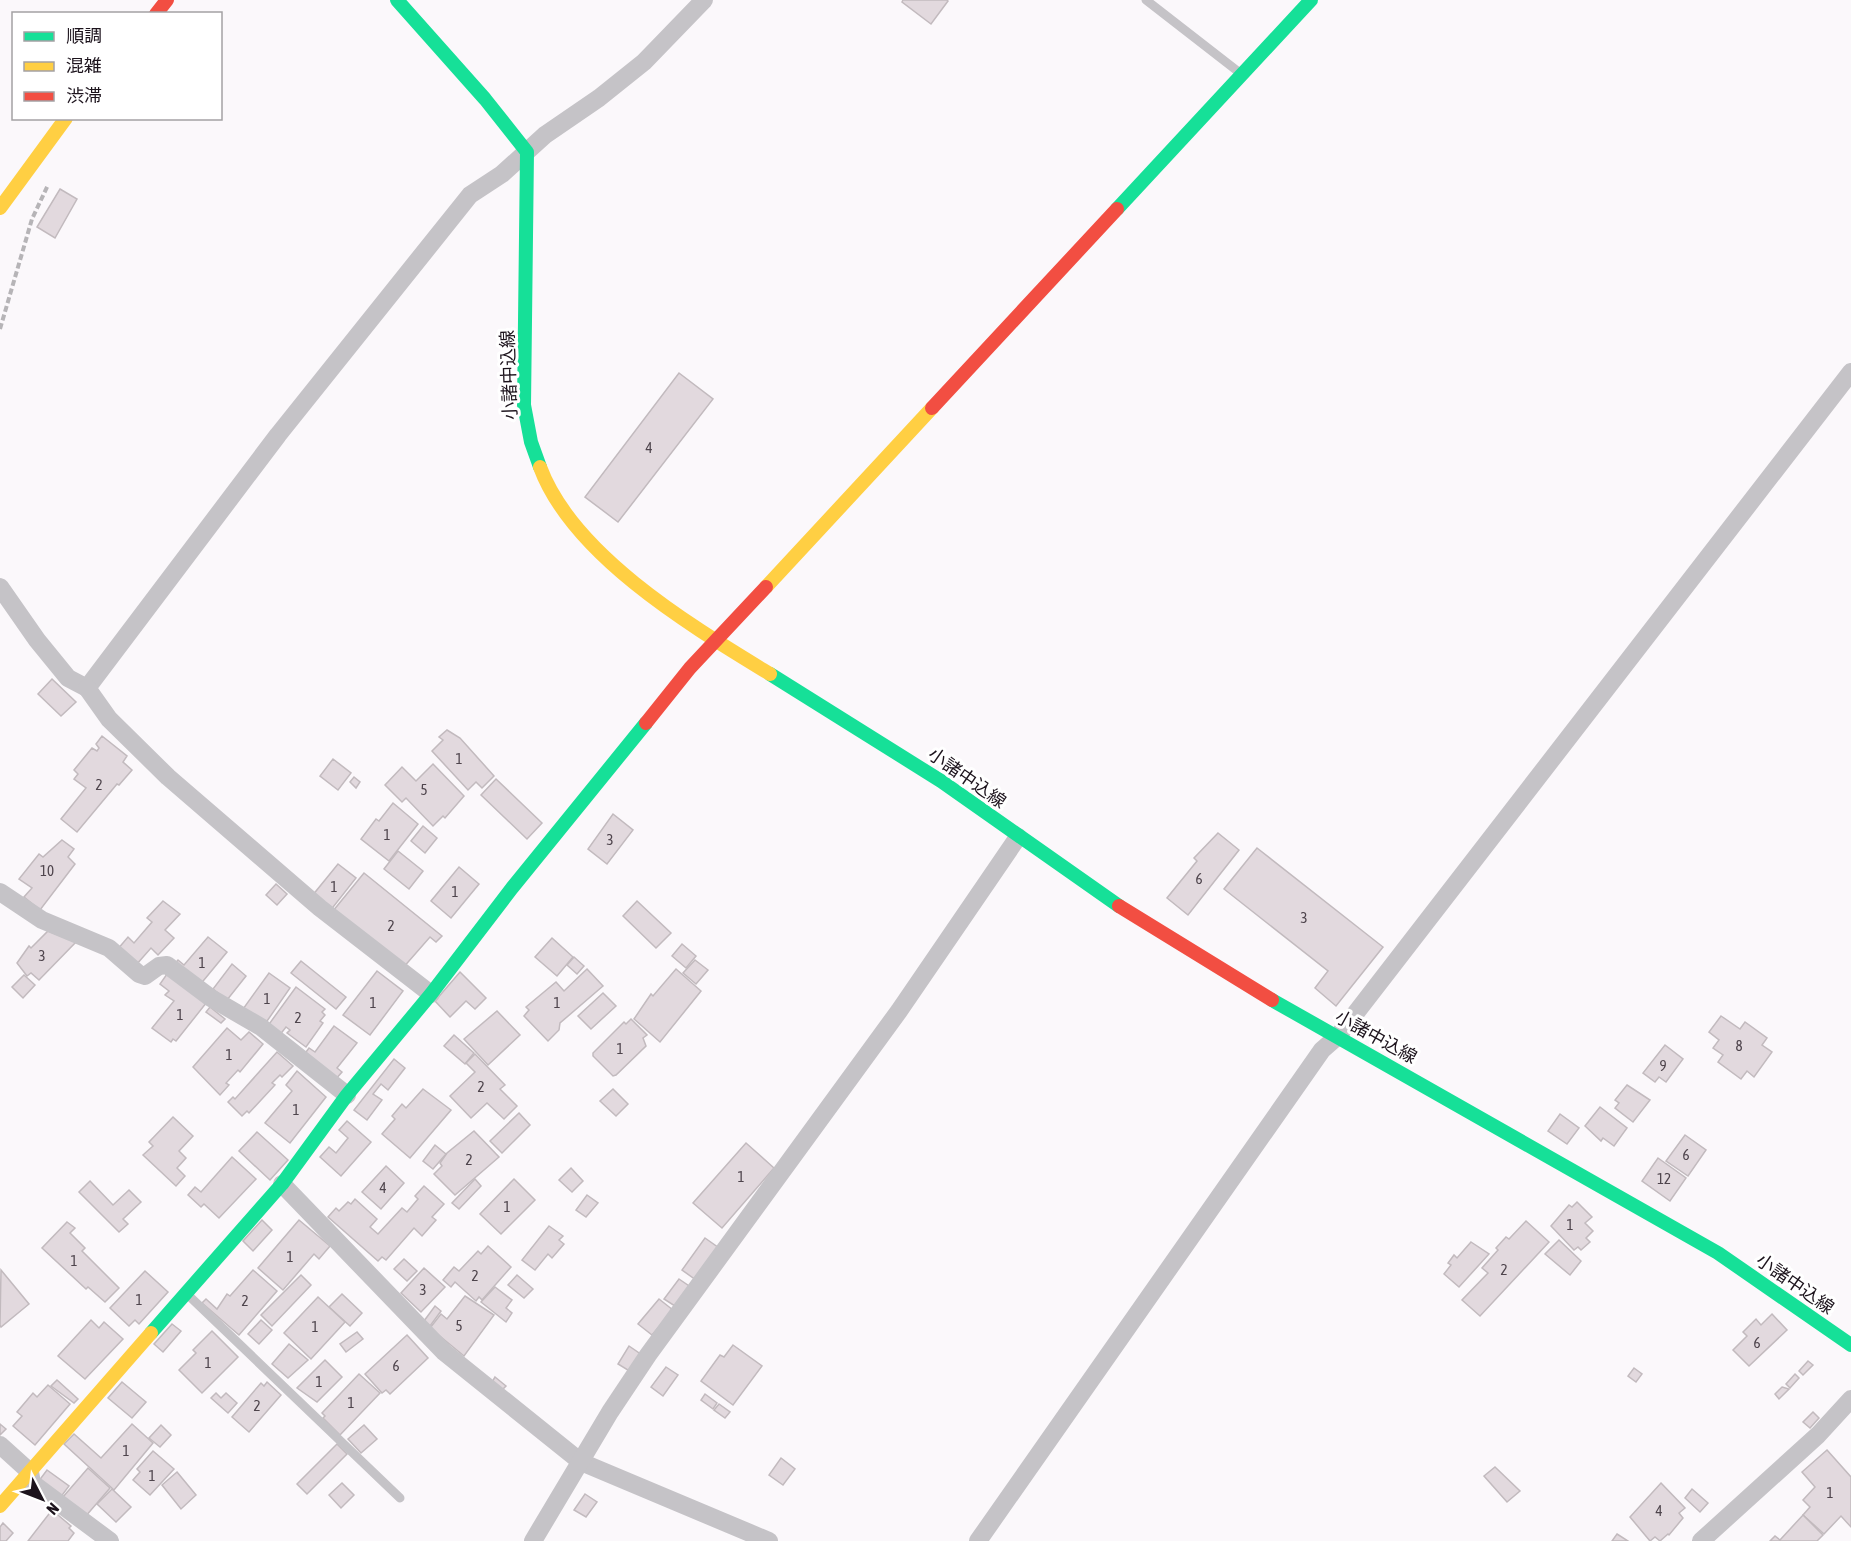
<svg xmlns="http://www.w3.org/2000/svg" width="1851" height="1541" font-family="'Asap Condensed','Noto Sans JP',sans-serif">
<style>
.building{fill:#e2d9de;stroke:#c2babe;stroke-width:1.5}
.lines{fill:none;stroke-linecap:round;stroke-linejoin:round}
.path{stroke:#b6b4b7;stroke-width:4;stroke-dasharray:6 3;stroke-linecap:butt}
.lane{stroke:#c5c3c7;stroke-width:9}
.street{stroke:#c5c3c7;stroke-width:18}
.fast{stroke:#16e098;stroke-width:14}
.slow{stroke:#ffcf43;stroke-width:14}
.jam{stroke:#f24e42;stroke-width:14}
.labels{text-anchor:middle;stroke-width:6;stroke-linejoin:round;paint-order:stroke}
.number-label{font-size:15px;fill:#4e444c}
.street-label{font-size:18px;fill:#1c131c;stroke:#fff}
</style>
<rect width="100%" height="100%" fill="#fbf8fb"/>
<!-- building -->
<g class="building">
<path d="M903,0h44l1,1 -17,23 -29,-22z"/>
<path d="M60,189l17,10 -22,39 -18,-11z"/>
<path d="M679,373l34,26 -95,123 -33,-25z"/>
<path d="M52,679l24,23 -15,14 -23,-22z"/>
<path d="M447,730l13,8 34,38 -12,12 -6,-6 -8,8 -36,-39 11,-11 -4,-3z"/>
<path d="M102,736l25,20 -4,6 9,8 -13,15 -2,-1 -40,48 -16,-13 25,-31 -12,-9 4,-5 -4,-4 18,-22 5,3 2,-3 -3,-4z"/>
<path d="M333,759l18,14 -13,17 -18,-14z"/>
<path d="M433,764l31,32 -19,22 -2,-2 -10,10 -27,-28 -4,4 -17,-17 17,-18 14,14z"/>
<path d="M354,777l6,5 -4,6 -6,-6z"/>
<path d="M496,779l46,44 -15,16 -46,-44z"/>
<path d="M393,803l25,21 -29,37 -28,-22 15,-20 3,2z"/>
<path d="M613,814l20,16 -26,34 -19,-15z"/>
<path d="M423,826l14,12 -12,15 -14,-12z"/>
<path d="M1218,833l21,17 -51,65 -21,-17 30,-37 -3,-3z"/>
<path d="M62,840l12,9 -6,8 7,7 -35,46 -16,-13 8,-9 -13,-9 20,-25 4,3z"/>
<path d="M1257,848l126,99 -47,59 -21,-18 13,-17 -104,-82z"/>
<path d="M398,851l25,20 -14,18 -25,-20z"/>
<path d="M338,864l18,14 -26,33 -18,-15z"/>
<path d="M459,867l20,17 -28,34 -20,-17z"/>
<path d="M364,873l78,63 -6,6 -6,-5 -28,32 -69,-58z"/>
<path d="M276,884l11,10 -10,11 -11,-10z"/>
<path d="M163,901l17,13 -15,16 9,8 -16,17 -7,-7 -15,17 -19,-15 11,-13 6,6 18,-21 -5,-4z"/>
<path d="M637,901l34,32 -15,15 -33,-32z"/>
<path d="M48,931l28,11 -37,38 -8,-7 -4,3 -10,-13 12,-17 2,2z"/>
<path d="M208,937l19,15 -28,34 -27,-19 6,-7 6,5z"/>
<path d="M552,938l21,19 -16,19 -22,-19z"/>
<path d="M682,944l14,12 -10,12 -14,-12z"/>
<path d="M574,957l10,9 -7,8 -10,-9z"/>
<path d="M695,960l13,10 -12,14 -13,-11z"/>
<path d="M301,961l45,36 -10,12 -45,-36z"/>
<path d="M232,964l14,12 -19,24 -14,-11z"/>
<path d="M587,969l16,17 -43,37 -1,7 -11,11 -24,-25 5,-6 -3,-3 30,-25 8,9z"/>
<path d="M676,969l25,22 -41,51 -26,-23 17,-25 2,2z"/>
<path d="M377,971l26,20 -33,44 -27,-20z"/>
<path d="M460,972l26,26 -11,11 -9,-8 -16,16 -15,-16z"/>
<path d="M269,973l21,15 -25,36 -22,-15z"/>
<path d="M167,974l40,28 -31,39 -3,-2 -2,3 -19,-14 22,-27 -9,-6 4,-4 -9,-7z"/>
<path d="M24,975l11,10 -12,13 -11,-11z"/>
<path d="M296,987l29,22 -3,3 3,3 -5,6 3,2 -17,24 -19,-14 3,-3 -4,-3 -7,9 -12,-9z"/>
<path d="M603,993l13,13 -25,23 -13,-13z"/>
<path d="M210,1007l15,12 -4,4 -15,-11z"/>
<path d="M497,1011l23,24 -32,30 -24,-26z"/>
<path d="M1721,1016l19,13 5,-7 22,16 -5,7 10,7 -18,25 -7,-6 -6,8 -23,-17 5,-7 -10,-7 6,-8 -10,-8z"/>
<path d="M631,1019l16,16 -4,3 3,8 -30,29 -3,1 -20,-20v-3l31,-31 2,2z"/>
<path d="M334,1026l23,17 -20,25 5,4 -7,8 -32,-24 6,-8 6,4z"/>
<path d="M227,1028l14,12 8,-8 14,12 -23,28 -2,-2 -12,13 3,2 -9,10 -27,-28z"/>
<path d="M454,1035l20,18 -9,11 -21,-18z"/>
<path d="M1665,1045l18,14 -17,23 -7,-5 -4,5 -12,-9z"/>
<path d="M277,1052l16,14 -11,11 -2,-2 -8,8 3,2 -26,28 -2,-2 -5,5 -14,-14 5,-5 2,2z"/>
<path d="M475,1054l30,31 -5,4 17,17 -13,13 -17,-16 -16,15 -21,-22 25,-24 -9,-9z"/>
<path d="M394,1059l11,9 -17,22 -7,-6 -8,10 9,6 -15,20 -13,-10z"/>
<path d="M297,1071l29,26 -36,46 -25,-20 27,-32 -6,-6z"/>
<path d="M1627,1085l23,15 -17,22 -18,-14 4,-5 -4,-3z"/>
<path d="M423,1089l28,21 -41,48 -28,-24 13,-15 -3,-3 10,-12 4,4z"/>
<path d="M613,1089l15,15 -12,12 -16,-15z"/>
<path d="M1600,1107l27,21 -13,18 -11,-8 -2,3 -16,-15z"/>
<path d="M519,1113l11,12 -28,28 -12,-12z"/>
<path d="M1560,1114l19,14 -12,16 -19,-13z"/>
<path d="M173,1117l20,19 -14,15 7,7 -9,10 8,8 -9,10 -33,-31 10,-9 -4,-4z"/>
<path d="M347,1121l24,21 -30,34 -21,-19 9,-10 7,6 12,-15 -9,-8z"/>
<path d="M474,1131l25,26 -44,38 -21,-21 8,-8 -2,-3 7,-10z"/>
<path d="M257,1132l31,28 -18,20 -31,-29z"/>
<path d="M1685,1135l21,15 -18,26 -22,-15z"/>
<path d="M746,1143l28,25 -52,60 -29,-25z"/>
<path d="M435,1145l11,9 -13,15 -10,-8z"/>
<path d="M232,1157l24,22 -37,39 -15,-14 -3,3 -13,-12 7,-8 6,5z"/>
<path d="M1658,1158l28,20 -16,23 -28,-20z"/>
<path d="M386,1166l18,17 -23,26 -19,-17z"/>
<path d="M571,1168l12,13 -11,11 -13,-12z"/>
<path d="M475,1179l6,7 -22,23 -7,-6z"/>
<path d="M514,1179l21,21 -34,34 -21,-20z"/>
<path d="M90,1181l23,24 16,-15 12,12 -18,17 5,5 -9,8 -40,-40z"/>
<path d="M424,1186l20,18 -12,13 4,3 -14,16 -8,-8 -28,32 -4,-3 -4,4 -50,-44 8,-9 3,3 9,-9 3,2 4,-5 22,20 -7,8 8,7 24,-26 5,4 11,-13 -3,-3z"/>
<path d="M587,1195l11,8 -12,14 -10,-7z"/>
<path d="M1577,1202l15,15 -7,6 8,8 -7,7 4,4 -9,8 -3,-3 -4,3 -23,-24 18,-21 3,2z"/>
<path d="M262,1220l10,10 -19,21 -10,-10z"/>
<path d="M299,1220l31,26 -11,13 -5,-5 -31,36 -25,-22z"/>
<path d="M1526,1221l23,21 -69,74 -18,-16 26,-27 -6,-5 16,-18 -2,-2 10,-11 3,2z"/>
<path d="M67,1222l8,6 -5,5 15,15 -3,3 37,37 -14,14 -17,-15 -2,2 -44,-41z"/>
<path d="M549,1226l14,10 -4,4 5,4 -12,14 -4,-4 -13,16 -13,-10z"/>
<path d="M705,1238l14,10 -23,32 -14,-10z"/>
<path d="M1559,1240l22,21 -11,14 -25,-21z"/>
<path d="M1471,1242l18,12 -30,33 -15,-13 7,-9 -3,-2 6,-8 3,3z"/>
<path d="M488,1246l23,21 -29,33 -3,-3 -3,4 -21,-19 -4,5 -8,-7 11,-13 5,4 19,-20 3,3z"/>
<path d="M404,1259l13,12 -10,10 -13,-12z"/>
<path d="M424,1268l21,19 -24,25 -20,-19z"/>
<path d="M1,1270l28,34 -28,23 -1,-2z"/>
<path d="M253,1270l24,21 -38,44 -37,-32 4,-4 11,10 10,-15 3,2z"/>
<path d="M145,1271l23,21 -29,32 -4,-4 -6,6 -19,-18z"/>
<path d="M301,1275l10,10 -39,41 -11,-11z"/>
<path d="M517,1275l16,14 -9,9 -16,-13z"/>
<path d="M679,1279l13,9 -14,20 -14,-9z"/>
<path d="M495,1287l17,13 -6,8 6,5 -6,9 -25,-20z"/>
<path d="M342,1294l20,19 -12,13 -21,-19z"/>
<path d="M465,1296l29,19 -30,41 -34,-28 11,-14 6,5z"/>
<path d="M318,1297l27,25 -34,37 -27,-26z"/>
<path d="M659,1299l14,11 -21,25 -14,-11z"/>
<path d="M435,1306l6,5 -11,15 -6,-5z"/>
<path d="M1772,1314l15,16 -38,36 -16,-16 14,-14 -4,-4 13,-13 5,6z"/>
<path d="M91,1320l8,8 5,-6 19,17 -38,40 -27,-23z"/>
<path d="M261,1320l11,10 -13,14 -11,-10z"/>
<path d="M172,1324l9,7 -18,21 -9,-8z"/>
<path d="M212,1331l26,26 -36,36 -23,-23 17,-17 -3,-3z"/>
<path d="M357,1332l6,7 -17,13 -6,-8z"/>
<path d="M407,1335l21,23 -38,36 -4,-4 -4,3 -17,-19z"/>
<path d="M289,1344l19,16 -20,18 -16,-14z"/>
<path d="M733,1345l29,21 -29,39 -32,-24 19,-26 4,2z"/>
<path d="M629,1346l13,9 -11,17 -13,-8z"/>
<path d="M325,1360l17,17 -25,25 -20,-14z"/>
<path d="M1808,1361l5,4 -10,10 -4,-4z"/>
<path d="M666,1367l12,8 -15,21 -12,-9z"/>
<path d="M1634,1368l8,6 -6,8 -8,-6z"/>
<path d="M359,1374l21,19 -40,42 -17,-17 2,-2 -3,-3z"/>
<path d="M1795,1374l4,4 -9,10 -4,-4z"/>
<path d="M495,1377l11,9 -4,4 -10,-8z"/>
<path d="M57,1380l21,19 -4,4 -23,-17z"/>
<path d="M122,1382l24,20 -14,16 -24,-20z"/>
<path d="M267,1382l14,13 -32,37 -17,-15 29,-34 3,3z"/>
<path d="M48,1385l22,19 -35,41 -22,-19 9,-10 -5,-4 16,-19 4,4z"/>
<path d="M1782,1387l7,2 -10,10 -4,-5z"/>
<path d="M216,1393l5,5 5,-5 11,10 -9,10 -17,-15z"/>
<path d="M705,1394l12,9 -4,6 -12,-9z"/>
<path d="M719,1404l11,8 -5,6 -11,-8z"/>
<path d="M1813,1412l6,6 -9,10 -7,-6z"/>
<path d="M0,1424l6,5 -6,6z"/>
<path d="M132,1424l21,19 -39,47 -50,-46 10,-10 27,24z"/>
<path d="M161,1425l10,10 -11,12 -11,-9z"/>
<path d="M364,1425l13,14 -16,14 -13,-14z"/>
<path d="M337,1444l10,10 -40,40 -10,-10z"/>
<path d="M1827,1450l24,27v50l-10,-11 -17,18 -21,-19 7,-8 -7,-7 12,-13 -13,-15z"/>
<path d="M153,1451l21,18 -24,26 -17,-15 7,-8 -3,-3z"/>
<path d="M781,1458l14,11 -12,16 -14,-10z"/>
<path d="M1495,1467l25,24 -13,11 -23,-26z"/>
<path d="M88,1468l22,20 -25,29 -22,-20z"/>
<path d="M47,1470l22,16 -9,12 -22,-16z"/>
<path d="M177,1472l19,23 -15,14 -19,-24z"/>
<path d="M342,1483l12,12 -13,13 -12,-13z"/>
<path d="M1661,1483l24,25 -6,5 4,5 -14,17 -1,-1 -8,7 -5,-4 -5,4 -20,-24z"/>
<path d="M112,1489l19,18 -15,15 -19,-18z"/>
<path d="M1692,1489l16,14 -8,9 -15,-14z"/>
<path d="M585,1494l12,8 -11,15 -12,-7z"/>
<path d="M52,1510l19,16 -2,2 5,5 -6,8h-40z"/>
<path d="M1803,1515l20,20 -6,6h-47l5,-5 5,4z"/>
<path d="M3,1523l10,10 -7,8h-6v-14z"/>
<path d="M1617,1534l11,7h-16z"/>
</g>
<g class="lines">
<!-- path -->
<path class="path" d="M0,329l32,-110 16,-34"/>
<!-- lane -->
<g class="lane">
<path d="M1146,0l94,73"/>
<path d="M187,1294l213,204"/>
</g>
<!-- street -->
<g class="street">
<path d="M0,587l37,53 31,38 19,10 191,-253 192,-240 32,-21 43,-39 54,-37 45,-36 60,-62"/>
<path d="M87,688l22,31 59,58 152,131 111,86"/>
<path d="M0,892l42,28 67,28 30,26 6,2 14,-10 8,-1 44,33 50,29 86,68"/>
<path d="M282,1184l162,168 137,110 188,79"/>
<path d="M0,1445l30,27 2,11 78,58"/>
<path d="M533,1541l77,-129 38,-57 251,-344 119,-174"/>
<path d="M978,1541l344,-491 16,-14 513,-664"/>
<path d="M1701,1541l117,-106 33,-36"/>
</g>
<!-- fast -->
<g class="fast">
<path d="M397,0l88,99 42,53 -3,253 7,37 9,25"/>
<path d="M1117,209l194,-209"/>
<path d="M770,674l171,107 178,125"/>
<path d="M1272,1000l446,253 133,92"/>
<path d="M151,1333l131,-149 65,-89 84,-101 81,-106 134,-165"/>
</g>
<!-- slow -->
<g class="slow">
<path d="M0,208l66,-90"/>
<path d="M540,467c33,89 153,160 230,207"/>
<path d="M766,587l166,-179"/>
<path d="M0,1506l151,-173"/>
</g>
<!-- jam -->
<g class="jam">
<path d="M156,14l11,-14"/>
<path d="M932,408l185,-199"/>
<path d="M646,723l44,-55 76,-81"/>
<path d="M1119,906l153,94"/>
</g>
</g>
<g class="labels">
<!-- number labels -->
<g class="number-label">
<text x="649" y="453">4</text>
<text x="459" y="764">1</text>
<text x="99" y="790">2</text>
<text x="424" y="795">5</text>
<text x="387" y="840">1</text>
<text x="610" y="845">3</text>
<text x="47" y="876">10</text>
<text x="1199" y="884">6</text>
<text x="334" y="892">1</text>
<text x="455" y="897">1</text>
<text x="1304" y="923">3</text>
<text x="391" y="931">2</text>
<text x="42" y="961">3</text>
<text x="202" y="968">1</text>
<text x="267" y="1004">1</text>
<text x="373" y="1008">1</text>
<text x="557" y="1008">1</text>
<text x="180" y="1020">1</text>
<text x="298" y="1023">2</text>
<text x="1739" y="1051">8</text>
<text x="620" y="1054">1</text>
<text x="229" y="1060">1</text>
<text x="1663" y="1071">9</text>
<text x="481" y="1092">2</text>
<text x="296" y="1115">1</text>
<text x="1686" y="1160">6</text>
<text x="469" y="1165">2</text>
<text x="741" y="1182">1</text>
<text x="1664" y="1184">12</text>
<text x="383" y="1193">4</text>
<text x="507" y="1212">1</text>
<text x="1570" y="1230">1</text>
<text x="290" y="1262">1</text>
<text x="74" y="1266">1</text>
<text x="1504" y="1275">2</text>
<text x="475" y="1281">2</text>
<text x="423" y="1295">3</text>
<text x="139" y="1305">1</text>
<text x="245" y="1306">2</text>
<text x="459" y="1331">5</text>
<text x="315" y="1332">1</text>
<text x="1757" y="1348">6</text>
<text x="208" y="1368">1</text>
<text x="396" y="1371">6</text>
<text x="319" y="1387">1</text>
<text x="351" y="1408">1</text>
<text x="257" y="1411">2</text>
<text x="126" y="1456">1</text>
<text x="152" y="1481">1</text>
<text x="1830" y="1498">1</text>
<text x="1659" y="1516">4</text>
</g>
<!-- street labels -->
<g class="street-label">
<text transform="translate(509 375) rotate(-92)" y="6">小諸中込線</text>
<text transform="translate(967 778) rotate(35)" y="6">小諸中込線</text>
<text transform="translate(1376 1037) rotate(29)" y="6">小諸中込線</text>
<text transform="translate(1795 1284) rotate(35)" y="6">小諸中込線</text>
</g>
</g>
<!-- legend -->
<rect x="12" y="12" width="210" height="108" fill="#ffffff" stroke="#a4a1a4" stroke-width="1.5"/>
<rect x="24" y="32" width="30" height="9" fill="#16e098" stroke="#a4a1a4" stroke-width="1.5"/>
<text x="66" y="42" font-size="18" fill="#1c131c">順調</text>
<rect x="24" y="62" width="30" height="9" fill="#ffcf43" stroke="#a4a1a4" stroke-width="1.5"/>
<text x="66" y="72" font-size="18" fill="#1c131c">混雑</text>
<rect x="24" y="92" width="30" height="9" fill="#f24e42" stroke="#a4a1a4" stroke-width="1.5"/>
<text x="66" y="102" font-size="18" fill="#1c131c">渋滞</text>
<!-- north arrow -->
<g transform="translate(42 1499) rotate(132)" stroke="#ffffff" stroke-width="4.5" paint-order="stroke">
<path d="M0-4.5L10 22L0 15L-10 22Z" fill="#1c131c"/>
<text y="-9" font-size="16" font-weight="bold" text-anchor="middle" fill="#1c131c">N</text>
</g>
</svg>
